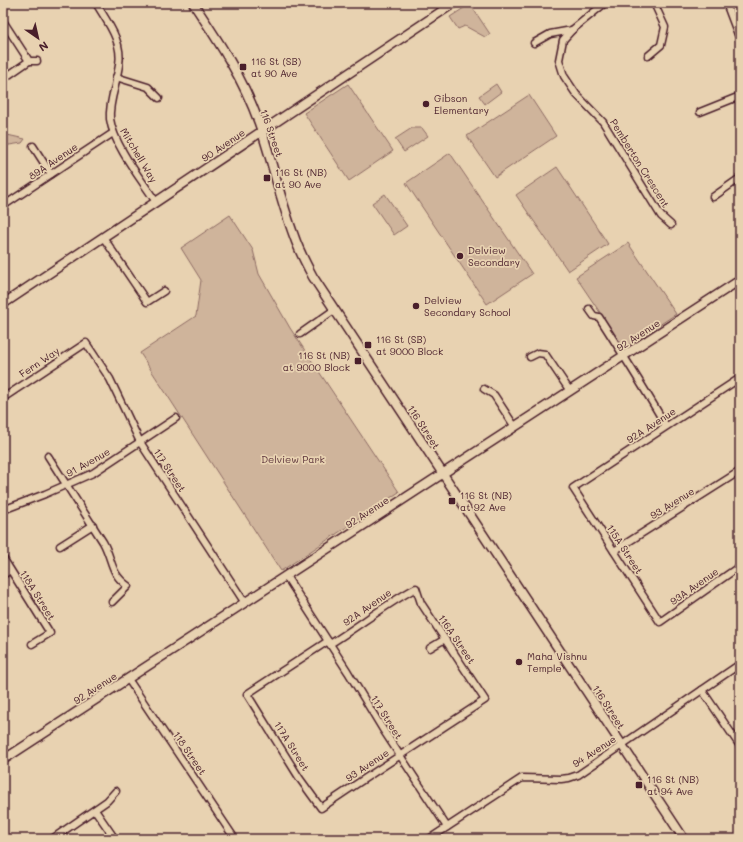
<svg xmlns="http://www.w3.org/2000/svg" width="743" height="842" font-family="Mali,sans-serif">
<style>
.green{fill:#cfb49b;stroke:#8c6a63}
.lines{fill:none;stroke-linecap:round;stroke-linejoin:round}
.street-casing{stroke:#4a1f2b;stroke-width:9}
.secondary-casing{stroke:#4a1f2b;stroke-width:11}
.street{stroke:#e8d2b1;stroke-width:6}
.secondary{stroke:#e8d2b1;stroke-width:8}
.poi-dot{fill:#4a1f2b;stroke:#e8d2b1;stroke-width:1.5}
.labels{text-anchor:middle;stroke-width:3.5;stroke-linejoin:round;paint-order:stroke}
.poi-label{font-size:10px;fill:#4a1f2b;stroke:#e8d2b1;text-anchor:start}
.street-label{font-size:10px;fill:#4a1f2b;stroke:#e8d2b1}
.park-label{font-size:10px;fill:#5e353c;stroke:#e8d2b1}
</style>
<rect width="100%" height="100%" fill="#e8d2b1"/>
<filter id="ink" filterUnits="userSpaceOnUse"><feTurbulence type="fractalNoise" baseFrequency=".025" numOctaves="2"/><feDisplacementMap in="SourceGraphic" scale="8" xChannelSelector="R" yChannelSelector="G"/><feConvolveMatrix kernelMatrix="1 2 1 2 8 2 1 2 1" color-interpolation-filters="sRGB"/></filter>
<g filter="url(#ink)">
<!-- green -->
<g class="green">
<path d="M470,4l20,30 -5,3 -20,-11 -7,3 -8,-12z"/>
<path d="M348,84l45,67 -44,30 -45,-68z"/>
<path d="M496,84l5,8 -16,12 -6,-8z"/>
<path d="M529,95l27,41 -61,41 -28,-41z"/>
<path d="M412,128h10l6,8 -24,16 -9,-13z"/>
<path d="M3,134l22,5 -3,4 -19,3z"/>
<path d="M450,153l82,121 -45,30 -81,-121z"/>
<path d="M557,167l51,77 -40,27 -52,-76z"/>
<path d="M385,194l22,32 -13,9 -22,-32z"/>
<path d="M230,215l23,35 6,24 31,54 109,164 -118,79 -141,-218 56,-37 5,-36 -20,-32z"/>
<path d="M628,243l48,71 -52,34 -48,-71z"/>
</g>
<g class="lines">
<defs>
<g id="street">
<path d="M96,3c11,19 27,38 23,62 -1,7 -3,14 -4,21 -3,11 -6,22 -5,33 4,27 31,60 46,83"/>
<path d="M299,3v1"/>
<path d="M605,3l-33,27 -9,10 -4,20 5,16 12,18 27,28 58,94 10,9"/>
<path d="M726,3l14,37"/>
<path d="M3,21l26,40h8"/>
<path d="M534,43l16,-9 22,-4"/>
<path d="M648,56l13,-11 4,-18 -11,-24"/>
<path d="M116,77l32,10 11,11"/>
<path d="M3,79l26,-18"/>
<path d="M700,112l40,-16"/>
<path d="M33,146l18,28"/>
<path d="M713,197l27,-19"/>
<path d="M3,206l110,-73"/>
<path d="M103,237l44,65 17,-11"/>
<path d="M589,309l5,7 5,1c23,36 46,72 67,109"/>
<path d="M300,334l34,-24"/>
<path d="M530,357l8,-4 7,1 25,37"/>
<path d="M740,378l-167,110 87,134 80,-56"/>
<path d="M484,389l10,6 21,32"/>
<path d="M3,398l83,-55 24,36 30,63 105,161"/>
<path d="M48,456l55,86c10,18 7,32 25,44l-16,16"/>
<path d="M3,510l42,-16 48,-21 83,-55"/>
<path d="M60,546l33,-21"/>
<path d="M614,551l126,-80"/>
<path d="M3,558l47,75 -18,11"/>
<path d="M3,575l7,-5"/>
<path d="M286,576l62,96 34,56 65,99"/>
<path d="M328,641l-81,53 53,85 21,29c54,-37 109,-72 164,-108l-64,-97 -5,-15c-30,16 -57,38 -86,56"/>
<path d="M430,648l15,-9"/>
<path d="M128,679l107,160"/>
<path d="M702,690l38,56"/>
<path d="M95,810l20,29"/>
<path d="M52,839l55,-38 9,-10"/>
<path d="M429,839l93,-61 39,1 8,-1 9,-3 162,-111"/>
</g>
<g id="secondary">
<path d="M193,3c26,39 50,75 66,120 13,37 21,76 35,113 5,15 12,28 19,41l371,562"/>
<path d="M3,304l451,-301"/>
<path d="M3,760l737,-480"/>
</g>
</defs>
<!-- street casing -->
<use href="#street" class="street-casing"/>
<!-- secondary casing -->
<use href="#secondary" class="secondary-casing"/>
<!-- street -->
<use href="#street" class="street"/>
<!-- secondary -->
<use href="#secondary" class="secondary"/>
</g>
</g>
<!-- markers -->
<g class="poi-dot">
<rect x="239" y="63" width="8" height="8" rx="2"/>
<circle cx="426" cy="104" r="4"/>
<rect x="263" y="174" width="8" height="8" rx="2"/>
<circle cx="460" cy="256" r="4"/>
<circle cx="416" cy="306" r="4"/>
<rect x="364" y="341" width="8" height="8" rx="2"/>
<rect x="354" y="357" width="8" height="8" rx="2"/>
<rect x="448" y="497" width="8" height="8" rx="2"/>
<circle cx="519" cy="662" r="4"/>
<rect x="635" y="781" width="8" height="8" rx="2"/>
</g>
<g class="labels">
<!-- poi labels -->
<g class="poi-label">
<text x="251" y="65">116 St (SB)<tspan x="251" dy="12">at 90 Ave</tspan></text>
<text x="434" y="102">Gibson<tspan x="434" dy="12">Elementary</tspan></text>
<text x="275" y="176">116 St (NB)<tspan x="275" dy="12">at 90 Ave</tspan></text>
<text x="468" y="254">Delview<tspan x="468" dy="12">Secondary</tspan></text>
<text x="424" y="304">Delview<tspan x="424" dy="12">Secondary School</tspan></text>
<text x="376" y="343">116 St (SB)<tspan x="376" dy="12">at 9000 Block</tspan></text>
<text x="350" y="359" text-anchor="end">116 St (NB)<tspan x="350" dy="12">at 9000 Block</tspan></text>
<text x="460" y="499">116 St (NB)<tspan x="460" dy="12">at 92 Ave</tspan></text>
<text x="527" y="660">Maha Vishnu<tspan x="527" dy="12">Temple</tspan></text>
<text x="647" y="783">116 St (NB)<tspan x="647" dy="12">at 94 Ave</tspan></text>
</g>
<!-- street labels -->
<g class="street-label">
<text transform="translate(272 133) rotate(71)" y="4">116 Street</text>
<text transform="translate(223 145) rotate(-34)" y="4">90 Avenue</text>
<text transform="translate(139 155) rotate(59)" y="4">Mitchell Way</text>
<text transform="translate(53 161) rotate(-34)" y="4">89A Avenue</text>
<text transform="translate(640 163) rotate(58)" y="4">Pemberton Crescent</text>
<text transform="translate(638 335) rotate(-33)" y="4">92 Avenue</text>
<text transform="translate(39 362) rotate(-34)" y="4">Fern Way</text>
<text transform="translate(651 425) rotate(-33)" y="4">92A Avenue</text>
<text transform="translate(424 427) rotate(57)" y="4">116 Street</text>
<text transform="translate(88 462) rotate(-29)" y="4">91 Avenue</text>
<text transform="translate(170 470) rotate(57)" y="4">117 Street</text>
<text transform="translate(672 503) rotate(-32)" y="4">93 Avenue</text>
<text transform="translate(367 512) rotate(-33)" y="4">92 Avenue</text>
<text transform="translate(625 549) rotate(57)" y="4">115A Street</text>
<text transform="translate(694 586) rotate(-35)" y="4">93A Avenue</text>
<text transform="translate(38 595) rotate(58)" y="4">118A Street</text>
<text transform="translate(367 607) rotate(-35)" y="4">92A Avenue</text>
<text transform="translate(457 639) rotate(56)" y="4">116A Street</text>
<text transform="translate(95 688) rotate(-33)" y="4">92 Avenue</text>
<text transform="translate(609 707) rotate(57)" y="4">116 Street</text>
<text transform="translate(387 717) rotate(58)" y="4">117 Street</text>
<text transform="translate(292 746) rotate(58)" y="4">117A Street</text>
<text transform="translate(594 751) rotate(-33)" y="4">94 Avenue</text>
<text transform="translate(190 753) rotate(56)" y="4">118 Street</text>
<text transform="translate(367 765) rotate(-34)" y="4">93 Avenue</text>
</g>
<!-- park labels -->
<g class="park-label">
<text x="293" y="463">Delview Park</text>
</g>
</g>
<!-- margin -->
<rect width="743" height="842" fill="none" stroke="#e8d2b1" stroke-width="16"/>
<rect x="8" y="8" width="727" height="826" fill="none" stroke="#4a1f2b" stroke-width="1.5" filter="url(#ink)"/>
<!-- north arrow -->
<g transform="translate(38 38) rotate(146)" stroke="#e8d2b1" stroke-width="3" paint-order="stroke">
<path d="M0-3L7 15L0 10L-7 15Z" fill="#4a1f2b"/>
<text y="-6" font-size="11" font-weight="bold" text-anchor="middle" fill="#4a1f2b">N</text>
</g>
</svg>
